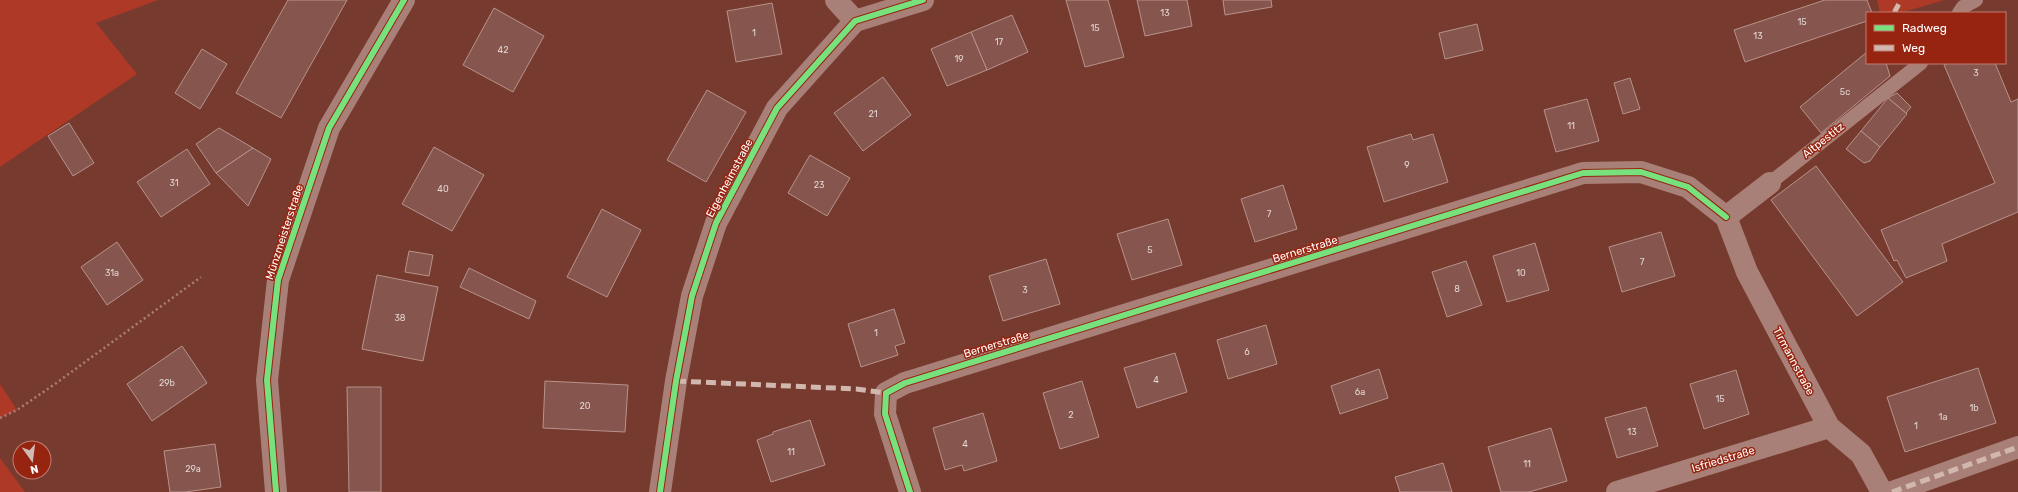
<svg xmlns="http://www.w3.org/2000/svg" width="2018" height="492" font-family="Rubik,sans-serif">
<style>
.green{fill:#ae3927}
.building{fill:#86554d;stroke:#b7938c}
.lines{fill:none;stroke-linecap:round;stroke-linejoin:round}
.path{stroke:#a98078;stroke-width:2.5;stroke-dasharray:2 3;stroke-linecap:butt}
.lane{stroke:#a98078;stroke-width:14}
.street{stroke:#a98078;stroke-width:22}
.quiet{stroke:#d1b7ad;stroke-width:5;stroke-dasharray:10 5;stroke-linecap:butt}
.cycleway-casing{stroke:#962410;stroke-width:8}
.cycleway{stroke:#77e17e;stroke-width:6}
.labels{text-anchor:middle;stroke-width:3;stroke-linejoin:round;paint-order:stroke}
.number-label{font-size:9px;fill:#e1d4d2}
.street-label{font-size:11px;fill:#fff;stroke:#962410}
</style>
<rect width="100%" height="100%" fill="#773a2f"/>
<!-- green -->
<g class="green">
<path d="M0,0h158l-62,23 41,51 -137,93z"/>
<path d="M1877,0h67l-44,13h-20z"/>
<path d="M0,384l17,26 -17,8z"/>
<path d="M0,458l25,34h-25z"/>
</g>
<!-- building -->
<g class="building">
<path d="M288,0h59l-66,118 -45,-25z"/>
<path d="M1066,0h42l16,57 -39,10z"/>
<path d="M1137,0h50l5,26 -47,10z"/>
<path d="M1223,0h48l1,7 -47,8z"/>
<path d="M1825,0h42l5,13h-5v8l-122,41 -11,-32z"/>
<path d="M772,3l10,51 -46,8 -9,-51z"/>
<path d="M494,8l50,28 -31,56 -50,-27z"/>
<path d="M1012,15l16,37 -41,18 -16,-38z"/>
<path d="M1477,24l6,26 -38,9 -6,-26z"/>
<path d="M971,32l16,38 -40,16 -16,-37z"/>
<path d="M202,49l25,15 -27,45 -25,-16z"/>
<path d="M1867,52v11h19l4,13 -69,57 -21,-26z"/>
<path d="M1949,63h46l16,39 7,-3v113l-76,32 5,17 -41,17 -9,-18 -3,1 -13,-31 114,-47 -51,-118z"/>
<path d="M883,77l28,38 -48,36 -29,-38z"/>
<path d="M1630,78l10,31 -17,5 -9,-31z"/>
<path d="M707,90l39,22 -40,70 -39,-22z"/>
<path d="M1897,93l14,14 -5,6 -18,-15z"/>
<path d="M1888,98l19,16 -27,33 -19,-16z"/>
<path d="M1587,99l12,42 -43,11 -12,-42z"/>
<path d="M69,123l25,40 -21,13 -25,-40z"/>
<path d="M219,128l34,20 -37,25 -20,-29z"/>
<path d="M1861,131l19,16 -10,14 -6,2 -18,-14z"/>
<path d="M1411,134l2,6 20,-6 15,48 -64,20 -17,-55z"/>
<path d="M434,147l50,28 -32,56 -50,-27z"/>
<path d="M253,148l18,11 -23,47 -32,-33z"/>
<path d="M187,149l23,35 -49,33 -24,-35z"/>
<path d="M810,155l40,23 -23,38 -39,-23z"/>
<path d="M1816,166l87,116 -46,34 -86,-116z"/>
<path d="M1283,185l14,44 -42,13 -14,-43z"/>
<path d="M602,209l39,21 -34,67 -40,-20z"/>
<path d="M1168,219l14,46 -50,15 -15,-46z"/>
<path d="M1661,232l14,44 -53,16 -13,-45z"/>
<path d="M117,242l26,38 -36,25 -26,-38z"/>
<path d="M1535,243l14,47 -42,12 -14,-46z"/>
<path d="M409,251l24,4 -4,21 -24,-4z"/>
<path d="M1046,259l14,45 -57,17 -14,-45z"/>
<path d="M1466,261l16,44 -35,12 -15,-45z"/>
<path d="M469,268l67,33 -7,18 -69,-32z"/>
<path d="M377,275l61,12 -15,74 -61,-12z"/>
<path d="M894,309l11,34 -10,3 3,9 -37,12 -13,-43z"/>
<path d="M1266,325l11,39 -49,15 -11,-39z"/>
<path d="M182,346l25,37 -55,38 -25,-37z"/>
<path d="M1175,353l12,39 -50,16 -13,-40z"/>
<path d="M1978,368l18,55 -91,29 -18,-55z"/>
<path d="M1379,369l9,29 -48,16 -9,-28z"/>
<path d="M1736,370l13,44 -45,15 -14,-45z"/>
<path d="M545,381l83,4 -3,47 -82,-4z"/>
<path d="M1082,381l17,56 -39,12 -17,-56z"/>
<path d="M347,387h34v105h-32z"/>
<path d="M1646,407l12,39 -41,12 -12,-40z"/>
<path d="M983,413l14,48 -33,10 -2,-6 -17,5 -12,-42z"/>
<path d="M810,420l15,45 -54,17 -14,-42 16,-6v-2z"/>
<path d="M1551,428l16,53 -38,11h-28l-13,-45z"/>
<path d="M215,444l6,43 -36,5h-15l-6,-41z"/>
<path d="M1443,463l9,29h-52l-5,-15z"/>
</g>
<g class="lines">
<!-- path -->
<path class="path" d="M0,418l17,-8 38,-26 146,-107"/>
<!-- lane -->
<g class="lane">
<path d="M1959,13l4,-6 13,-7"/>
<path d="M1770,183l151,-120"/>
</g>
<!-- street -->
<g class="street">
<path d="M836,0l19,21"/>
<path d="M1726,217l21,55 82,155 32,27 21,38"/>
<path d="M1726,217l44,-34"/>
<path d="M276,492l-9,-112 11,-100 51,-152 75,-128"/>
<path d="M660,492l16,-111 16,-85 24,-73 61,-115 78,-87 68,-21"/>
<path d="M910,492l-25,-78 1,-21 19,-10 678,-210 58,-1 47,15 38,30"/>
<path d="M1617,492l212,-65"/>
<path d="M1892,492l126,-45"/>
</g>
<!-- quiet -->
<g class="quiet">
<path d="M1896,13l-1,-2 6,-11"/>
<path d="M676,381l180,8 30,4"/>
<path d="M1892,492l126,-45"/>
</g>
<defs>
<g id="cycleway">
<path d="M276,492l-9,-112 11,-100 51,-152 75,-128"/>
<path d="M660,492l16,-111 16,-85 24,-73 61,-115 78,-87 68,-21"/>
<path d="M910,492l-25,-78 1,-21 19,-10 678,-210 58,-1 47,15 38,30"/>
</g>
</defs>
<!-- cycleway casing -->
<use href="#cycleway" class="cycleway-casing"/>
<!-- cycleway -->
<use href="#cycleway" class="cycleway"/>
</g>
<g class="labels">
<!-- number labels -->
<g class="number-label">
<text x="1165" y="16">13</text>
<text x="1802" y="25">15</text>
<text x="1095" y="31">15</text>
<text x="754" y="36">1</text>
<text x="1758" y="39">13</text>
<text x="999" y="45">17</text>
<text x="503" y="53">42</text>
<text x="959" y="62">19</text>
<text x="1976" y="76">3</text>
<text x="1845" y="95">5c</text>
<text x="873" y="117">21</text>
<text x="1571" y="129">11</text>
<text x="1407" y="168">9</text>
<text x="174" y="186">31</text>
<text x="819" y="188">23</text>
<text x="443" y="192">40</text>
<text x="1269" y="217">7</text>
<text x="1150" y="253">5</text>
<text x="1642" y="265">7</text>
<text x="112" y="276">31a</text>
<text x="1521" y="276">10</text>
<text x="1457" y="292">8</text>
<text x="1025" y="293">3</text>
<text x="400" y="321">38</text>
<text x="876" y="336">1</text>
<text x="1247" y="355">6</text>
<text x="1156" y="383">4</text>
<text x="167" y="386">29b</text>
<text x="1360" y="395">6a</text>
<text x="1720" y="402">15</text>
<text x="585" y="409">20</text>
<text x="1974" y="411">1b</text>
<text x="1071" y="418">2</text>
<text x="1943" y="420">1a</text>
<text x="1916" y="429">1</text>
<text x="1632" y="435">13</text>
<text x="965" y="447">4</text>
<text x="791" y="455">11</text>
<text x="1527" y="467">11</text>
<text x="193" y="472">29a</text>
</g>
<!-- street labels -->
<g class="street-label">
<text transform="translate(1823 140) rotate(-38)" y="4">Altpestitz</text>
<text transform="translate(729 178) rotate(-62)" y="4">Eigenheimstraße</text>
<text transform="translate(284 232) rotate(-72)" y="4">Münzmeisterstraße</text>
<text transform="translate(1305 249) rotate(-17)" y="4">Bernerstraße</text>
<text transform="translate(996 344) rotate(-17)" y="4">Bernerstraße</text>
<text transform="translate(1794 361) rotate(62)" y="4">Tirmannstraße</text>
<text transform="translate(1723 459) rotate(-17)" y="4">Isfriedstraße</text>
</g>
</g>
<!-- legend -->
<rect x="1866" y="12" width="140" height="52" fill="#962410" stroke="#c07c70"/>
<rect x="1874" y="25" width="20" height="6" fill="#77e17e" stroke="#c07c70"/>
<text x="1902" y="32" font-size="12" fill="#ffffff">Radweg</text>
<rect x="1874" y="45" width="20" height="6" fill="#d1b7ad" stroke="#c07c70"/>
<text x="1902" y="52" font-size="12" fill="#ffffff">Weg</text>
<!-- north arrow -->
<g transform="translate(32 460) rotate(166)"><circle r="19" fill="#962410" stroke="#c07c70"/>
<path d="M0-3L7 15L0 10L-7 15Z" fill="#cfbab6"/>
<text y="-6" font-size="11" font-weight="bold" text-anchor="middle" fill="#ffffff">N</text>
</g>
</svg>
